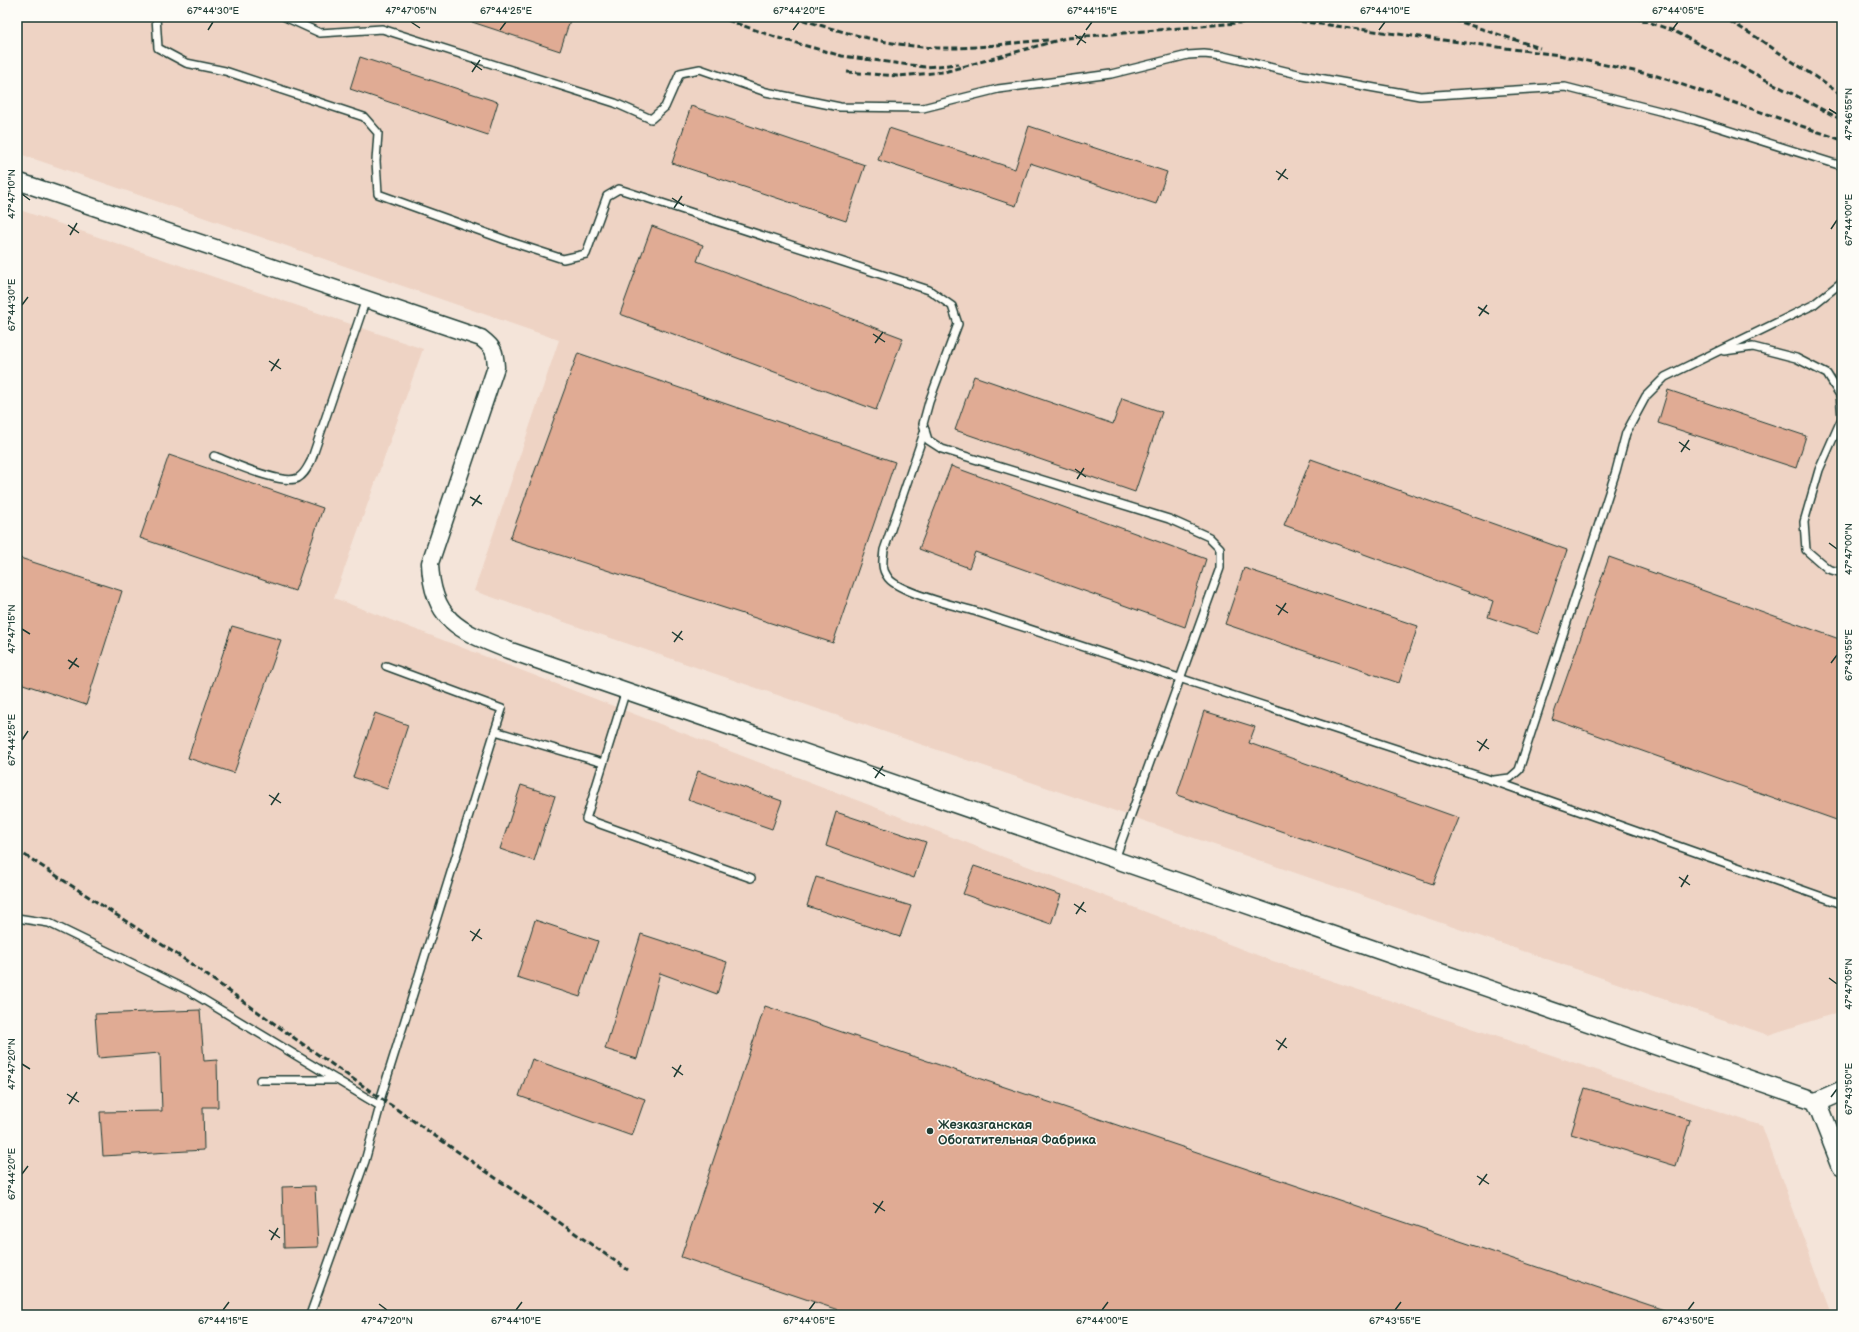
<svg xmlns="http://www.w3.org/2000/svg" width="1859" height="1332" font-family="'Balsamiq Sans',sans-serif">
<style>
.built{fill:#eed3c4}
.building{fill:#e0ab94;stroke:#1f3d34}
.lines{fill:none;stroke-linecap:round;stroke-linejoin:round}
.service-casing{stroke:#1f3d34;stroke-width:10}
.tertiary-casing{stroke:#1f3d34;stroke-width:19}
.secondary-casing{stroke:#1f3d34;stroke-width:22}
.service{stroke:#fdfcf7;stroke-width:7}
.tertiary{stroke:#fdfcf7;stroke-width:16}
.secondary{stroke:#fdfcf7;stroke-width:19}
.rail{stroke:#1f3d34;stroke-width:3;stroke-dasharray:6 3;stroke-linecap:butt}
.ticks{fill:none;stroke:#1f3d34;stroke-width:1.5}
.poi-dot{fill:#1f3d34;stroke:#fdfcf7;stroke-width:1.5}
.labels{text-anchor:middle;stroke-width:3;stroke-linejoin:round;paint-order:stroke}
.poi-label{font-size:13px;font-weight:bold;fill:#1f3d34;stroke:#fdfcf7;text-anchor:start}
.neatline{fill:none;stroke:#1f3d34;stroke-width:1.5}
.ticks-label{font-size:10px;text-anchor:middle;fill:#1f3d34}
</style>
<rect width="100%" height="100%" fill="#f4e4d9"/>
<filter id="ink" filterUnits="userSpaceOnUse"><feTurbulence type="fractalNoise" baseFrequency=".025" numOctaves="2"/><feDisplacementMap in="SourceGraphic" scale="8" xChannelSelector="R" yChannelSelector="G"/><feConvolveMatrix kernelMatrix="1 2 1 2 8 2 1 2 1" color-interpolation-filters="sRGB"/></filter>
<g filter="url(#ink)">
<!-- built -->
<g class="built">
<path d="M17,17h1825v994l-74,24 -1294,-444 85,-251 -542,-187z"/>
<path d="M17,209l406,140 -89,249 936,362 492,166 70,189h-1815z"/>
</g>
<!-- building -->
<g class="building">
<path d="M463,17h108l-11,34 -97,-32z"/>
<path d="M360,57l138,45 -10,33 -138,-46z"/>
<path d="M691,106l174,59 -19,56 -174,-58z"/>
<path d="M1029,126l138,46 -11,32 -126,-41 -14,43 -138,-46 11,-32 126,41z"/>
<path d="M652,226l51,19 -6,16 206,77 -27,72 -256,-96z"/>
<path d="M578,353l317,109 -62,181 -323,-104z"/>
<path d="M974,376l139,48 9,-26 40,14 -27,80 -180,-62z"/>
<path d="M1668,390l138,46 -10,32 -138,-45z"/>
<path d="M169,455l154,53 -28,83 -155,-53z"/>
<path d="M1311,459l256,91 -29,84 -50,-17 5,-16 -209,-76z"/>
<path d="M951,466l255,93 -21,68 -210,-75 -6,16 -50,-19z"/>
<path d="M17,557l105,34 -36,114 -69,-23z"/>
<path d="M1609,557l233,83v182l-290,-103z"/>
<path d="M1244,568l174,58 -19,57 -174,-59z"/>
<path d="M232,626l49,14 -47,133 -46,-15z"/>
<path d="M1204,711l51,16 -6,16 210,75 -26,66 -256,-89z"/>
<path d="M375,713l33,12 -21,64 -34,-12z"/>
<path d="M698,771l84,30 -10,28 -84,-29z"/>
<path d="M521,785l34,11 -21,65 -34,-12z"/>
<path d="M836,812l90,30 -12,36 -88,-32z"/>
<path d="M974,866l87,29 -10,29 -88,-30z"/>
<path d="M816,877l95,29 -11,31 -93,-31z"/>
<path d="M535,920l63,21 -18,56 -63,-20z"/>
<path d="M641,934l86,28 -10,32 -57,-21 -23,86 -32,-10z"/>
<path d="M765,1006l908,307v2h-820l-172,-58z"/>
<path d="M200,1010l4,51 13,-1 1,47h-15l1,43 -101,6 -3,-44 62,-1 -2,-58 -62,5 -3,-44z"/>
<path d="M532,1059l113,40 -13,37 -113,-40z"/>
<path d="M1585,1088l105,32 -14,46 -105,-32z"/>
<path d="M315,1186l3,61 -34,1 -2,-61z"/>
</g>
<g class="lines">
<defs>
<g id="service">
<path d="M156,17l2,31 28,15 39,8 139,46 14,16 -2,28 2,33 133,48 52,17 23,-5 21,-58 12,-7 310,101 23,16 6,18 -29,78 -6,22 5,16 14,9 227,70 40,18 11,11v20l-105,291"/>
<path d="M285,17l35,16 62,-4 233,74 36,16 14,-12 15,-34 20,-4 66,23 74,15 83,1 75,-19 113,-15 77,-19 16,-1 19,2 79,19 118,21 145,-9 130,33 147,46"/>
<path d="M1724,351l29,-4 43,11 31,16 13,21 2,23 -23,52 -15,52 2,28 22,19 14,4"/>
<path d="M925,430l-41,120c-1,9 -3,18 3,26 8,16 70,30 87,35l517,169 351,124"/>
<path d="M214,456c16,6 69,30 84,22 7,-4 9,-10 13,-17l55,-162"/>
<path d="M386,666l116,43 -7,22 108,32"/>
<path d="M626,690l-40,129 165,59"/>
<path d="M1494,780l16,-2 9,-8 97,-299 10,-38 20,-37 19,-19 148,-72 29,-23"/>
<path d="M17,918l32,5 140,68 148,89"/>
<path d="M260,1080h77l43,26"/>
<path d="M310,1315l55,-154 15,-55 1,-9 114,-366"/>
</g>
<path id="tertiary" d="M17,181l464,157c13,10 14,13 15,29l-66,196c2,58 30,68 78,87l1309,452"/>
<path id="secondary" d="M1842,1091l-25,11 25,64"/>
</defs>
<!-- service casing -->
<use href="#service" class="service-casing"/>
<!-- tertiary casing -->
<use href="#tertiary" class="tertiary-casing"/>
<!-- secondary casing -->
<use href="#secondary" class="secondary-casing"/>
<!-- service -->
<use href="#service" class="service"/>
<!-- tertiary -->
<use href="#tertiary" class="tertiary"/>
<!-- secondary -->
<use href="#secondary" class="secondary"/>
<!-- rail -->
<g class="rail">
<path d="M719,17l56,20 67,19 83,11 34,-3"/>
<path d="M794,17c47,15 98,30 148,31 36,1 71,-6 106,-8"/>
<path d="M1445,17l95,31"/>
<path d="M1634,17l40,14 168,89"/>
<path d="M1723,17l33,20 86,58"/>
<path d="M847,72l50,4 47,-4 122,-34 216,-19 277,36 98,21 185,64"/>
<path d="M17,850l170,111 110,79 331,230"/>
</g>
</g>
</g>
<!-- ticks -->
<path class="ticks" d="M411,22l9,6M208,30l5,-8M500,30l6,-8M793,30l6,-8M1086,30l6,-8M1379,30l6,-8M1672,30l6,-8M1075,35l11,8M1077,45l8,-12M471,62l11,8M472,72l8,-12M1829,109l8,5M1276,171l12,8M1278,180l8,-11M22,194l8,6M672,198l12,8M674,208l8,-12M68,225l11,8M1831,229l6,-9M70,235l7,-12M22,305l6,-8M1478,307l11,7M1479,316l8,-11M873,334l12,8M875,343l8,-11M269,361l12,8M271,371l8,-12M1679,442l11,8M1681,452l8,-12M1075,469l11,8M1077,479l7,-11M470,497l12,7M472,506l8,-11M1829,543l8,6M1276,605l12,8M1278,615l8,-12M22,629l8,5M672,632l11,8M674,642l8,-11M68,660l11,7M1831,663l6,-8M69,669l8,-11M22,740l6,-9M1477,741l12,8M1479,751l8,-12M873,768l12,8M875,778l8,-12M269,795l12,8M271,805l8,-12M1679,877l11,8M1681,887l7,-12M1074,904l12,8M1076,914l8,-12M470,931l12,8M472,941l8,-12M1829,978l8,6M1276,1040l11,8M1278,1050l8,-12M22,1064l8,5M672,1067l11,8M674,1077l7,-12M67,1094l12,8M1831,1097l6,-8M69,1104l8,-12M22,1174l6,-8M1477,1176l12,8M1479,1185l8,-11M873,1203l12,8M875,1213l8,-12M269,1230l11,8M271,1240l7,-12M379,1304l8,6M223,1310l6,-8M516,1310l6,-8M809,1310l6,-8M1102,1310l6,-8M1395,1310l6,-8M1688,1310l6,-8"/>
<!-- markers -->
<circle class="poi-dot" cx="930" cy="1131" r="4"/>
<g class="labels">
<!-- poi labels -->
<g class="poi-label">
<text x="938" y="1129">Жезказганская<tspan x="938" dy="15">Обогатительная Фабрика</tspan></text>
</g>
</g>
<!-- margin -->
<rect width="1859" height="1332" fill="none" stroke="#fdfcf7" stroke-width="44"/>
<rect x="22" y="22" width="1815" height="1288" class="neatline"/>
<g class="ticks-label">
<text x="213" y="14">67°44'30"E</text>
<text x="411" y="14">47°47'05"N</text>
<text x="506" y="14">67°44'25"E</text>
<text x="799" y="14">67°44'20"E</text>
<text x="1092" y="14">67°44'15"E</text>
<text x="1385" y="14">67°44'10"E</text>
<text x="1678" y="14">67°44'05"E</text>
<text transform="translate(1848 114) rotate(-90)" y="4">47°46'55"N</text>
<text transform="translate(11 194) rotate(-90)" y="4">47°47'10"N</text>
<text transform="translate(1848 220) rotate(-90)" y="4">67°44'00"E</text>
<text transform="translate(11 305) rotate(-90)" y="4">67°44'30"E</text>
<text transform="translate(1848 549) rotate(-90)" y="4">47°47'00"N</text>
<text transform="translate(11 629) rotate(-90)" y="4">47°47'15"N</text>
<text transform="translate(1848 655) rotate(-90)" y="4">67°43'55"E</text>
<text transform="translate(11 740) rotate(-90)" y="4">67°44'25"E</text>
<text transform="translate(1848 984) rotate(-90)" y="4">47°47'05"N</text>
<text transform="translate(11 1064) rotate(-90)" y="4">47°47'20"N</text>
<text transform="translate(1848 1089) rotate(-90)" y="4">67°43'50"E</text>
<text transform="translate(11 1174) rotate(-90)" y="4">67°44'20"E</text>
<text x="223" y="1324">67°44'15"E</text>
<text x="387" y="1324">47°47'20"N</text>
<text x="516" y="1324">67°44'10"E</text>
<text x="809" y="1324">67°44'05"E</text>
<text x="1102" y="1324">67°44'00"E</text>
<text x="1395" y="1324">67°43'55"E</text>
<text x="1688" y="1324">67°43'50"E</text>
</g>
</svg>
